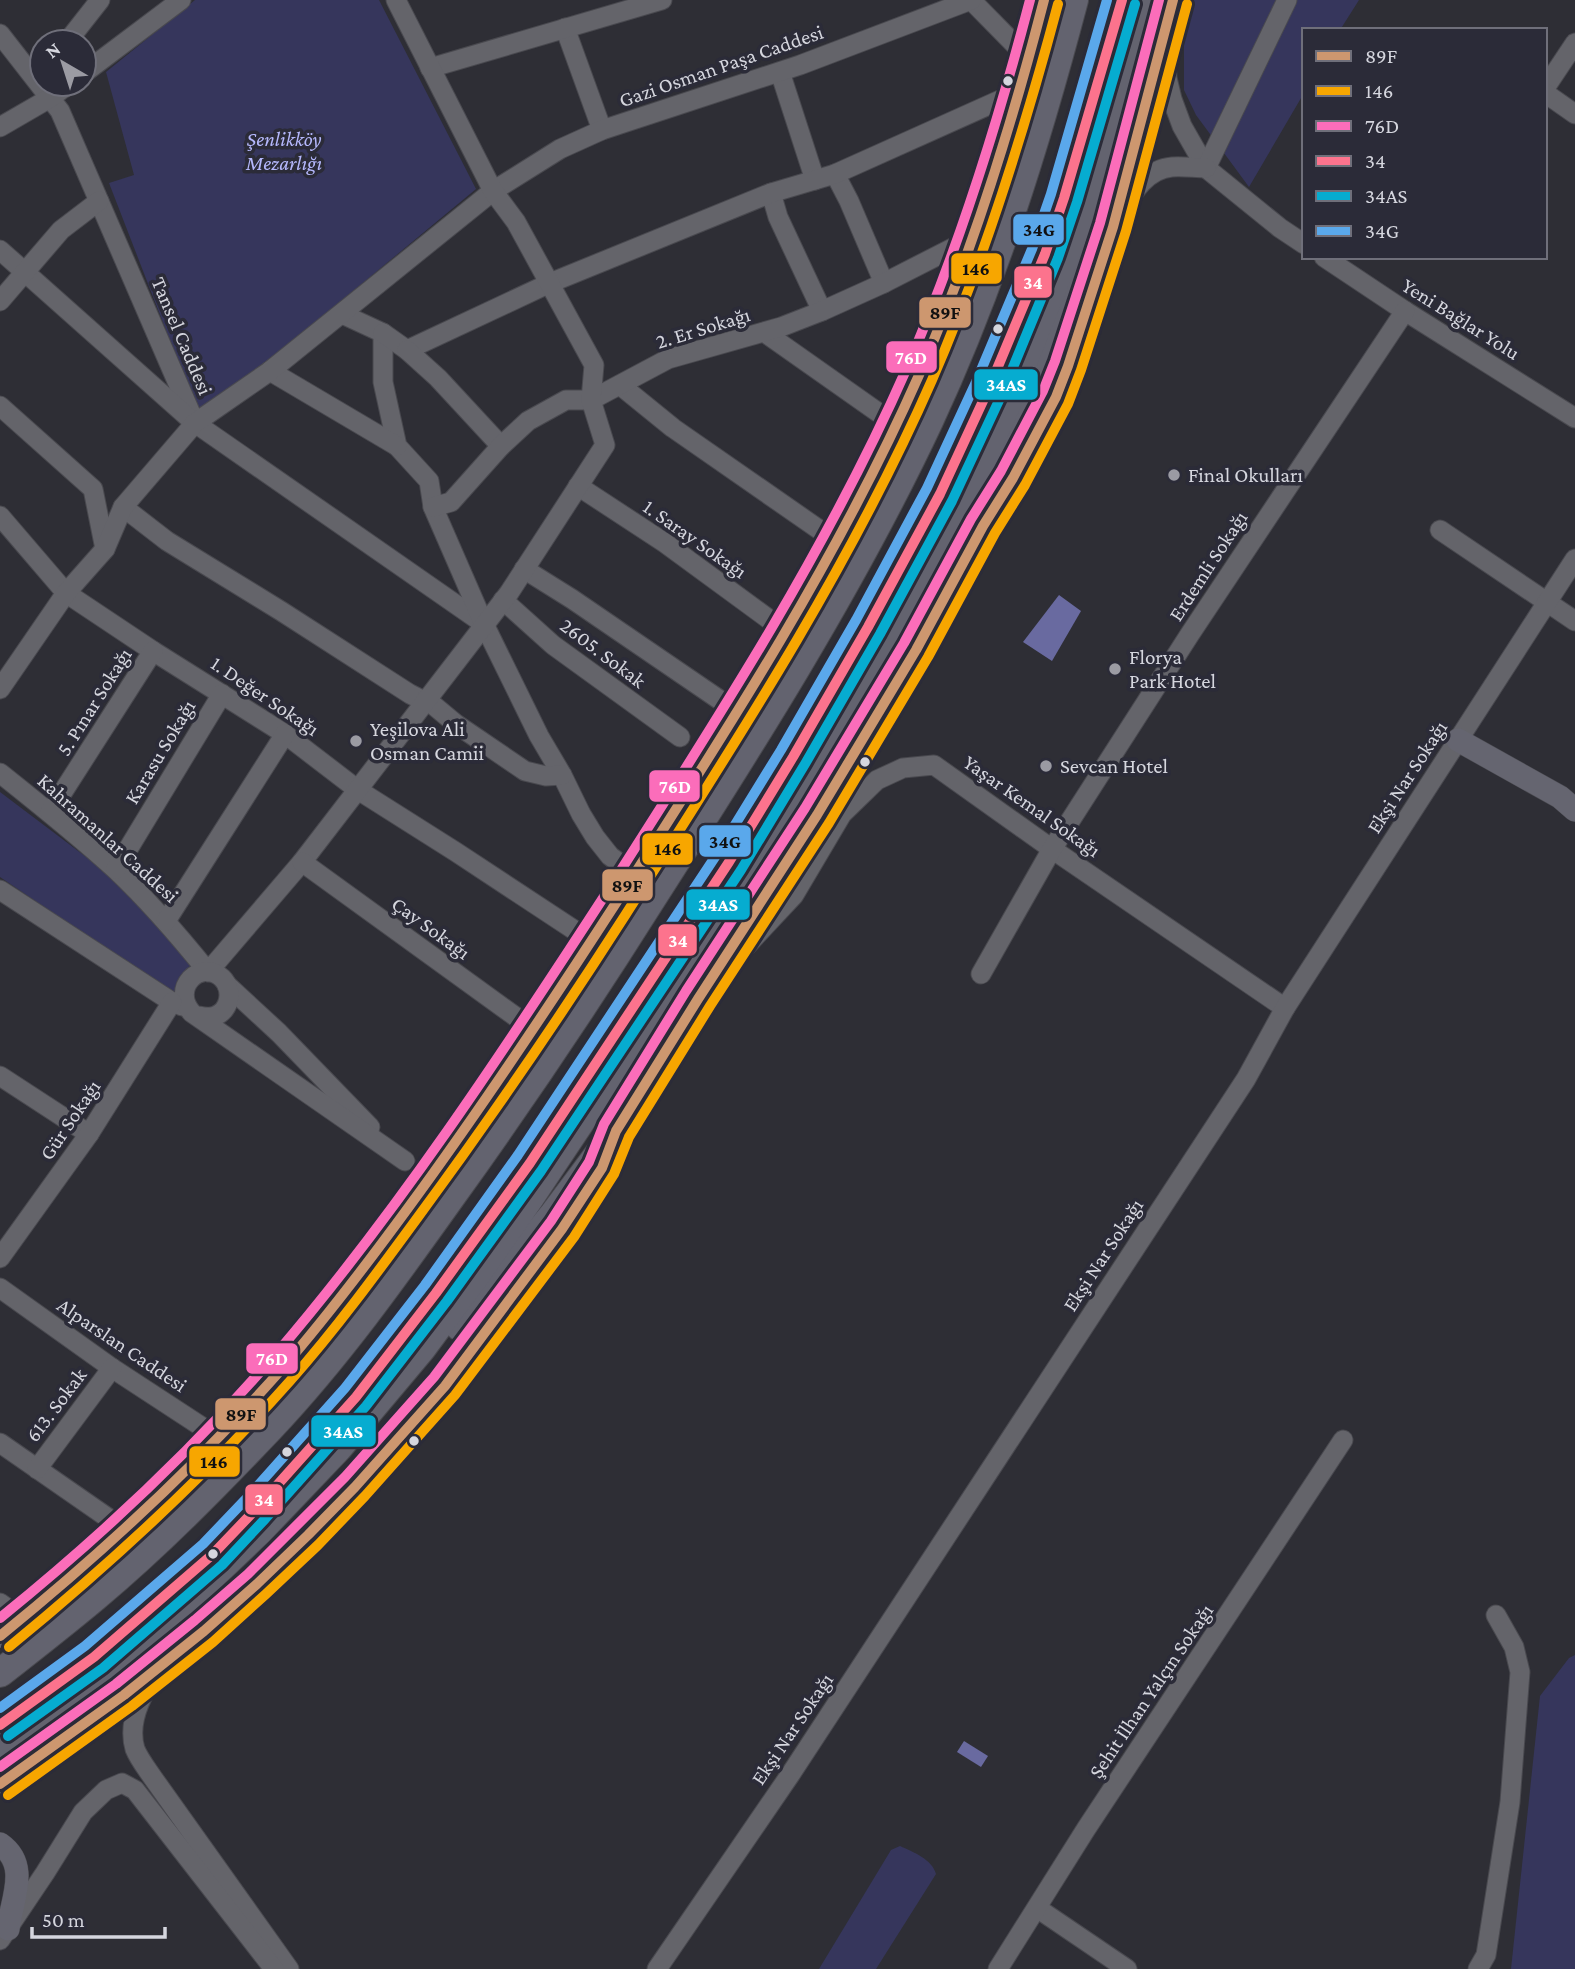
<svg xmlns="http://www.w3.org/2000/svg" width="1575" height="1969" font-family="'Crimson Pro',serif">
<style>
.green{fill:#36365c}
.water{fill:#696aa0}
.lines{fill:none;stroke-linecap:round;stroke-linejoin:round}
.minor-casing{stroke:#49494f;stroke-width:21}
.major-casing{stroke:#49494f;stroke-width:24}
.highway-casing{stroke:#49494f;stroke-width:30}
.minor{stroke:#64646a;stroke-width:19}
.major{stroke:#656570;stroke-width:23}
.highway{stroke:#63636f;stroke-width:28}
.bus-1-casing{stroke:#2b2b38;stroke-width:16}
.bus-2-casing{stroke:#2b2b38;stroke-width:16}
.bus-3-casing{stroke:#2b2b38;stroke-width:16}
.bus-4-casing{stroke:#2b2b38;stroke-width:16}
.bus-5-casing{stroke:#2b2b38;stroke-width:16}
.bus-6-casing{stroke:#2b2b38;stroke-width:16}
.bus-1{stroke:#cd976f;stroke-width:10}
.bus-2{stroke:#f7a600;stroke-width:10}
.bus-3{stroke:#fb6dba;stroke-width:10}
.bus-4{stroke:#fc738d;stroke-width:10}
.bus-5{stroke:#06acd0;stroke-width:10}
.bus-6{stroke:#5aa8eb;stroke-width:10}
.bus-dot{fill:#d5d6de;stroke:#2b2b38;stroke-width:2.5}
.poi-dot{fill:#9b9ba3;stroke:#2b2b38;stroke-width:2.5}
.labels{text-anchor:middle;stroke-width:7;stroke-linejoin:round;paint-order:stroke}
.street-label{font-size:21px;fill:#d5d6de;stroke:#2b2b38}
.park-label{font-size:21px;font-style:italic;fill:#b5b8fc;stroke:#2b2b38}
.poi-label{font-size:21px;fill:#d5d6de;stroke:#2b2b38;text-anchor:start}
.line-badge{stroke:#2b2b38;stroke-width:2.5}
.badge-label{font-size:19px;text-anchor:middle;font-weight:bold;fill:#fff}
.pale-badge-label{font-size:19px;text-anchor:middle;font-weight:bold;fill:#111}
</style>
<rect width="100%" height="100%" fill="#2e2e35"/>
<!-- green -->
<g class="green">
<path d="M195,0h184l97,189 -276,229 -91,-235 25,-8 -28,-103z"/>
<path d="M1191,0h168l-19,30h-36v63l-55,94 -53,-72 -12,-25v-61z"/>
<path d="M0,792l147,111 53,59 -26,33 -174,-118z"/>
<path d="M1575,1655v314h-64l29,-273 29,-38z"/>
<path d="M900,1846c13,6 32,13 36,28l-60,95h-57l72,-119z"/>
</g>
<!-- water -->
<g class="water">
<path d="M1059,595l22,16 -29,50 -29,-19z"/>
<path d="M964,1741l24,15 -7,11 -24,-15z"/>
</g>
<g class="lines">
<defs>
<g id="minor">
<path d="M971,0l58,59"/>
<path d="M565,28l37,102"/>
<path d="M0,34l60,77 135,312 289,201"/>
<path d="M67,42l33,-42"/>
<path d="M1165,42l2,36 5,21 10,27 24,42 74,60 24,16"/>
<path d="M430,68l232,-68"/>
<path d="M780,72l35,108"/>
<path d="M84,73l97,-73"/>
<path d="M1545,88l30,-45"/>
<path d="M1545,93l30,21"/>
<path d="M0,127l50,-29 19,-14"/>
<path d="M1206,168l81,-168"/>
<path d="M835,174l14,27 35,82"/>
<path d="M771,193l7,24 44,94"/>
<path d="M1120,214c12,-20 26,-45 52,-47 11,-1 23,1 34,1"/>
<path d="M0,250l190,169"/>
<path d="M1324,257l81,54 170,107"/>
<path d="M0,301l61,-71 38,-29"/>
<path d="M342,314l41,19v49l14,64 32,35 4,26 51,117 55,112 23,39 19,39 14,23 15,19 24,18"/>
<path d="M764,332l132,93"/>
<path d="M383,333l24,17 143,-67 221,-90 64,-19 185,-83"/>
<path d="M407,350l31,28 63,68"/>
<path d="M270,371l127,75"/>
<path d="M620,385l53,43 164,114"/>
<path d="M0,406l93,83 12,60"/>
<path d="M578,486l87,57 120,88"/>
<path d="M123,507l44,34 114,70 129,83 14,7"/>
<path d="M433,507l18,-5 50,-56 27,-25 38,-21h25l77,-41 113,-32 41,-16 62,-28 90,-46"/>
<path d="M0,516l66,77 87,58 132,83 73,56 98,62 135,89"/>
<path d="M1440,530l135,91"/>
<path d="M524,569l48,30 164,112"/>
<path d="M503,600l50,45 127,92"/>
<path d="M0,689l66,-96 39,-44 18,-42 72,-84 75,-52 223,-180 67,-42 42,-19 198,-65 171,-65"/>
<path d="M426,699l30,25 69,47 21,5 16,-1"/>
<path d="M0,773c39,31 78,62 115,96 34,32 64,67 93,103l94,-110 207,-269 96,-148 -14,-45 3,-35 -78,-143 -23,-31 -97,-191"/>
<path d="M50,812l103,-161"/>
<path d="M302,862l232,168"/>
<path d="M116,869l106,-175"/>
<path d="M0,890l172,112 10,4"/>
<path d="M166,921l119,-187"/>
<path d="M722,972l72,-77 48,-81 35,-34 26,-12 31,-3 118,84 233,159"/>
<path d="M981,974l71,-125 138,-215 215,-323"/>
<path d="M227,985l52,48 91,94"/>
<path d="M199,1016c5,1 11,2 16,0 16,-6 18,-27 7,-38 -22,-20 -52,11 -30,35l213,148"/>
<path d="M0,1076l89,58"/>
<path d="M0,1258l89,-124 83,-132"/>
<path d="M0,1288l112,80 107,70"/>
<path d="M0,1443l124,86"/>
<path d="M37,1469l75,-101"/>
<path d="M0,1603l22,16"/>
<path d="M158,1671c-16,22 -31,51 -23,78 4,10 12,20 18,29l136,191"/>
<path d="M1037,1908l90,61"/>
<path d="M0,1940l45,-67 38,-61 23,-22 16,-7 13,7 139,179"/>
<path d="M657,1969l133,-194 456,-696 39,-71 290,-449"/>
<path d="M998,1969l88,-140 257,-389"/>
<path d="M1478,1969l8,-14 24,-153 10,-130 -6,-25 -18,-32"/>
</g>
<g id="major">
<path d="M1020,465l36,-68 12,-31 45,-139 60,-227"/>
<path d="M1458,740l102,57 15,13"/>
<path d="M611,1145l5,-14 82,-132 143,-225 75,-124 75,-138"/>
<path d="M0,1636c115,-91 224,-196 318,-310 25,-30 48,-63 72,-94 85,-114 164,-232 240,-351 93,-148 188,-295 264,-452 66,-137 113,-282 150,-429"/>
<path d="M0,1784c69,-49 139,-98 204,-153 150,-127 277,-279 385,-443"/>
<path d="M0,1844c30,21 12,54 8,85"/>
</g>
<g id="highway">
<path d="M983,526l41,-100 39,-102 20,-67"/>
<path d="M460,1327l94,-113 62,-83"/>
<path d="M0,1673c32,-25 64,-50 95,-76 62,-52 119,-110 175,-169 67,-71 124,-151 181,-231 69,-96 135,-194 198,-294 100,-156 201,-314 280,-482 63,-135 107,-277 145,-421"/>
<path d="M0,1748l106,-77 48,-40 105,-100 79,-83 84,-100 54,-73 53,-76 150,-225 185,-293 55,-98 50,-95 34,-75 74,-187 35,-114 30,-112"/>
</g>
</defs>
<!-- minor casing -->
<use href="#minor" class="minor-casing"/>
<!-- major casing -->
<use href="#major" class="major-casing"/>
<!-- highway casing -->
<use href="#highway" class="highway-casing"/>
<!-- minor -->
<use href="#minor" class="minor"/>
<!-- major -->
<use href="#major" class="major"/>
<!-- highway -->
<use href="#highway" class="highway"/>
<defs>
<g id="bus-1">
<path d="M0,1636c100,-81 194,-168 280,-265 45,-52 87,-107 128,-163 72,-98 140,-200 206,-302 110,-171 223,-345 305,-531 53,-121 92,-247 125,-375"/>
<path d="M0,1784l124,-89 80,-64 53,-47 51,-49 47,-48 90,-101 117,-157 40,-61 14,-37 82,-132 119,-184 99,-165 67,-124 30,-48 43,-81 12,-31 45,-139 60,-227"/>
</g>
<g id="bus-2">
<path d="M9,1647c100,-82 195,-169 281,-266 46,-52 87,-108 128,-164 73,-99 142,-200 208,-303 110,-172 224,-347 306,-534 53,-122 92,-248 126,-376"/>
<path d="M8,1795l124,-89 81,-64 53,-48 52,-49 47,-49 90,-101 119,-158 40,-63 15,-37 81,-131 119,-183 99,-166 67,-124 30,-48 43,-81 13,-34 45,-139 61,-227"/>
</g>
<g id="bus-3">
<path d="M0,1618c99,-80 192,-167 275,-263 122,-142 228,-303 330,-460 108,-169 220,-341 301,-525 52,-119 91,-244 124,-370"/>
<path d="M0,1767l116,-83 79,-64 53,-46 97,-97 89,-100 117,-156 38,-59 15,-38 82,-133 119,-183 99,-165 67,-124 30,-48 42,-80 12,-30 45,-138 59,-223"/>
</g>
<path id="bus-4" d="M0,1725l94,-68 119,-103 42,-44 101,-113 80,-104 94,-130 199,-301 64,-105 75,-130 72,-133 49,-106 56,-134 19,-56 58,-198"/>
<path id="bus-5" d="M8,1736l95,-68 119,-103 43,-46 101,-113 81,-105 94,-130 200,-301 64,-106 75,-130 72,-133 50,-107 56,-136 19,-56 58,-198"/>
<path id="bus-6" d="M0,1708l85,-62 118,-102 42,-44 100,-112 80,-103 93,-130 199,-301 64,-104 75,-130 71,-132 49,-106 56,-133 19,-55 56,-194"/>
</defs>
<!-- bus-1 casing -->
<use href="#bus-1" class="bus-1-casing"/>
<!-- bus-2 casing -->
<use href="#bus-2" class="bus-2-casing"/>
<!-- bus-3 casing -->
<use href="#bus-3" class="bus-3-casing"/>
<!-- bus-4 casing -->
<use href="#bus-4" class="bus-4-casing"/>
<!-- bus-5 casing -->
<use href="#bus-5" class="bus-5-casing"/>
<!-- bus-6 casing -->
<use href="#bus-6" class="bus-6-casing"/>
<!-- bus-1 -->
<use href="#bus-1" class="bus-1"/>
<!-- bus-2 -->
<use href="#bus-2" class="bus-2"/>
<!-- bus-3 -->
<use href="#bus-3" class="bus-3"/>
<!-- bus-4 -->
<use href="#bus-4" class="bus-4"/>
<!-- bus-5 -->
<use href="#bus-5" class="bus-5"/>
<!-- bus-6 -->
<use href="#bus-6" class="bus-6"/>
</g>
<!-- markers -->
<g class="bus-dot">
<circle cx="1008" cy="81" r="6"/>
<circle cx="998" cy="329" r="6"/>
<circle cx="865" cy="762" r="6"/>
<circle cx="414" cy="1441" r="6"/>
<circle cx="287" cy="1452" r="6"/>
<circle cx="213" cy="1554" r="6"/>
</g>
<g class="poi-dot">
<circle cx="1174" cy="475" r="7"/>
<circle cx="1115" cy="669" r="7"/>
<circle cx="356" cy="741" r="7"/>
<circle cx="1046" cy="766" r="7"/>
</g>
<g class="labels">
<!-- street labels -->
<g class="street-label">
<text transform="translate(721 66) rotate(-19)" y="7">Gazi Osman Paşa Caddesi</text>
<text transform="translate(1461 319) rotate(32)" y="7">Yeni Bağlar Yolu</text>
<text transform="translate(703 328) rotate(-17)" y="7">2. Er Sokağı</text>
<text transform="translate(182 336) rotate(67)" y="7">Tansel Caddesi</text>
<text transform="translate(695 539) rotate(35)" y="7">1. Saray Sokağı</text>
<text transform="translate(1208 566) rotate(-57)" y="7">Erdemli Sokağı</text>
<text transform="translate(603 653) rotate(37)" y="7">2605. Sokak</text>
<text transform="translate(265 696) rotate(34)" y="7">1. Değer Sokağı</text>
<text transform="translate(94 702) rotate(-58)" y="7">5. Pınar Sokağı</text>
<text transform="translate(160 752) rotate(-59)" y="7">Karasu Sokağı</text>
<text transform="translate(1407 777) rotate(-57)" y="7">Ekşi Nar Sokağı</text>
<text transform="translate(1032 806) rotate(35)" y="7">Yaşar Kemal Sokağı</text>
<text transform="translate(108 838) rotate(42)" y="7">Kahramanlar Caddesi</text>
<text transform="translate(431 928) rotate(36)" y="7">Çay Sokağı</text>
<text transform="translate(70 1120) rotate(-56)" y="7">Gür Sokağı</text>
<text transform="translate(1103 1255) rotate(-57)" y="7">Ekşi Nar Sokağı</text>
<text transform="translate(122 1345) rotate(34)" y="7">Alparslan Caddesi</text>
<text transform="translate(56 1405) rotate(-53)" y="7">613. Sokak</text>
<text transform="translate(1151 1691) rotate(-56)" y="7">Şehit İlhan Yalçın Sokağı</text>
<text transform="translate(792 1729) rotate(-56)" y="7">Ekşi Nar Sokağı</text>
</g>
<!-- park labels -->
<g class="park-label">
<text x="284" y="146">Şenlikköy<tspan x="284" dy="24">Mezarlığı</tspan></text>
</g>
<!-- poi labels -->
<g class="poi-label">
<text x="1188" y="482">Final Okulları</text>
<text x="1129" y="664">Florya<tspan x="1129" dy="24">Park Hotel</tspan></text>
<text x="370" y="736">Yeşilova Ali<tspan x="370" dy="24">Osman Camii</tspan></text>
<text x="1060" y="773">Sevcan Hotel</text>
</g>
</g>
<g class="line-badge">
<rect x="1012" y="213" width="53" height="33" rx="7" fill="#5aa8eb"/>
<rect x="950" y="252" width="53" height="33" rx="7" fill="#f7a600"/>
<rect x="1013" y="265" width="40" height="34" rx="7" fill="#fc738d"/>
<rect x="918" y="296" width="54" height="33" rx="7" fill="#cd976f"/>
<rect x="885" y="340" width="53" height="34" rx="7" fill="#fb6dba"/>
<rect x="973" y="368" width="66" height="33" rx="7" fill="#06acd0"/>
<rect x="648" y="769" width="53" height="34" rx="7" fill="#fb6dba"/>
<rect x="698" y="824" width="54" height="34" rx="7" fill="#5aa8eb"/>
<rect x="641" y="832" width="53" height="34" rx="7" fill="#f7a600"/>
<rect x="601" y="868" width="53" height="34" rx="7" fill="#cd976f"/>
<rect x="685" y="888" width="66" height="33" rx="7" fill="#06acd0"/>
<rect x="657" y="923" width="41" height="34" rx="7" fill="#fc738d"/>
<rect x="245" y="1342" width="54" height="33" rx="7" fill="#fb6dba"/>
<rect x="214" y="1397" width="53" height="34" rx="7" fill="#cd976f"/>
<rect x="310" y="1414" width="67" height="34" rx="7" fill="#06acd0"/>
<rect x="188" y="1445" width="53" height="33" rx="7" fill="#f7a600"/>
<rect x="244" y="1483" width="40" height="33" rx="7" fill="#fc738d"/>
</g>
<g class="badge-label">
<text x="1033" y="289">34</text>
<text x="911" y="364">76D</text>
<text x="1006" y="391">34AS</text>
<text x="675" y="793">76D</text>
<text x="718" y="911">34AS</text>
<text x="678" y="947">34</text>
<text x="272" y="1365">76D</text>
<text x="343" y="1438">34AS</text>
<text x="264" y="1506">34</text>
</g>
<g class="pale-badge-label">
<text x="1039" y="236">34G</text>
<text x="976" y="275">146</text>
<text x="945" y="319">89F</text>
<text x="725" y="848">34G</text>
<text x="668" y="855">146</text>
<text x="627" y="892">89F</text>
<text x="241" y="1421">89F</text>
<text x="214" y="1468">146</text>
</g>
<!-- legend -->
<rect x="1302" y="28" width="245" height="231" fill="#2b2b38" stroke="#6f6f7a" stroke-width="2"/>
<rect x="1316" y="51" width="35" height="10" fill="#cd976f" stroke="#6f6f7a" stroke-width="2"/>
<text x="1365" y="63" font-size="21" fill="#d5d6de">89F</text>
<rect x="1316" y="86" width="35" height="10" fill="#f7a600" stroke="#6f6f7a" stroke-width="2"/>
<text x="1365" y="98" font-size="21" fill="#d5d6de">146</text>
<rect x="1316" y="121" width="35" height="10" fill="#fb6dba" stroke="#6f6f7a" stroke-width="2"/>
<text x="1365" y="133" font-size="21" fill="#d5d6de">76D</text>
<rect x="1316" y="156" width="35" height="10" fill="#fc738d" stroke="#6f6f7a" stroke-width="2"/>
<text x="1365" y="168" font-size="21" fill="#d5d6de">34</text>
<rect x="1316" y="191" width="35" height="10" fill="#06acd0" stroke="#6f6f7a" stroke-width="2"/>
<text x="1365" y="203" font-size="21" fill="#d5d6de">34AS</text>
<rect x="1316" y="226" width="35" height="10" fill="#5aa8eb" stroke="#6f6f7a" stroke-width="2"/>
<text x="1365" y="238" font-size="21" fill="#d5d6de">34G</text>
<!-- north arrow -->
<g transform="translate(63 63) rotate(321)"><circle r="33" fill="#2b2b38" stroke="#6f6f7a" stroke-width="2"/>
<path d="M0-5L12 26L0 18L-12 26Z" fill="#9b9ba3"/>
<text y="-10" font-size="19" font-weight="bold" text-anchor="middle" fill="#d5d6de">N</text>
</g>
<!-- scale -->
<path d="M32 1927v10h133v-10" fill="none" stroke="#d5d6de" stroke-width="3.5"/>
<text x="42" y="1927" font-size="21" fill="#d5d6de" stroke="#2b2b38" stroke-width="5" paint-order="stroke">50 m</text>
</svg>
